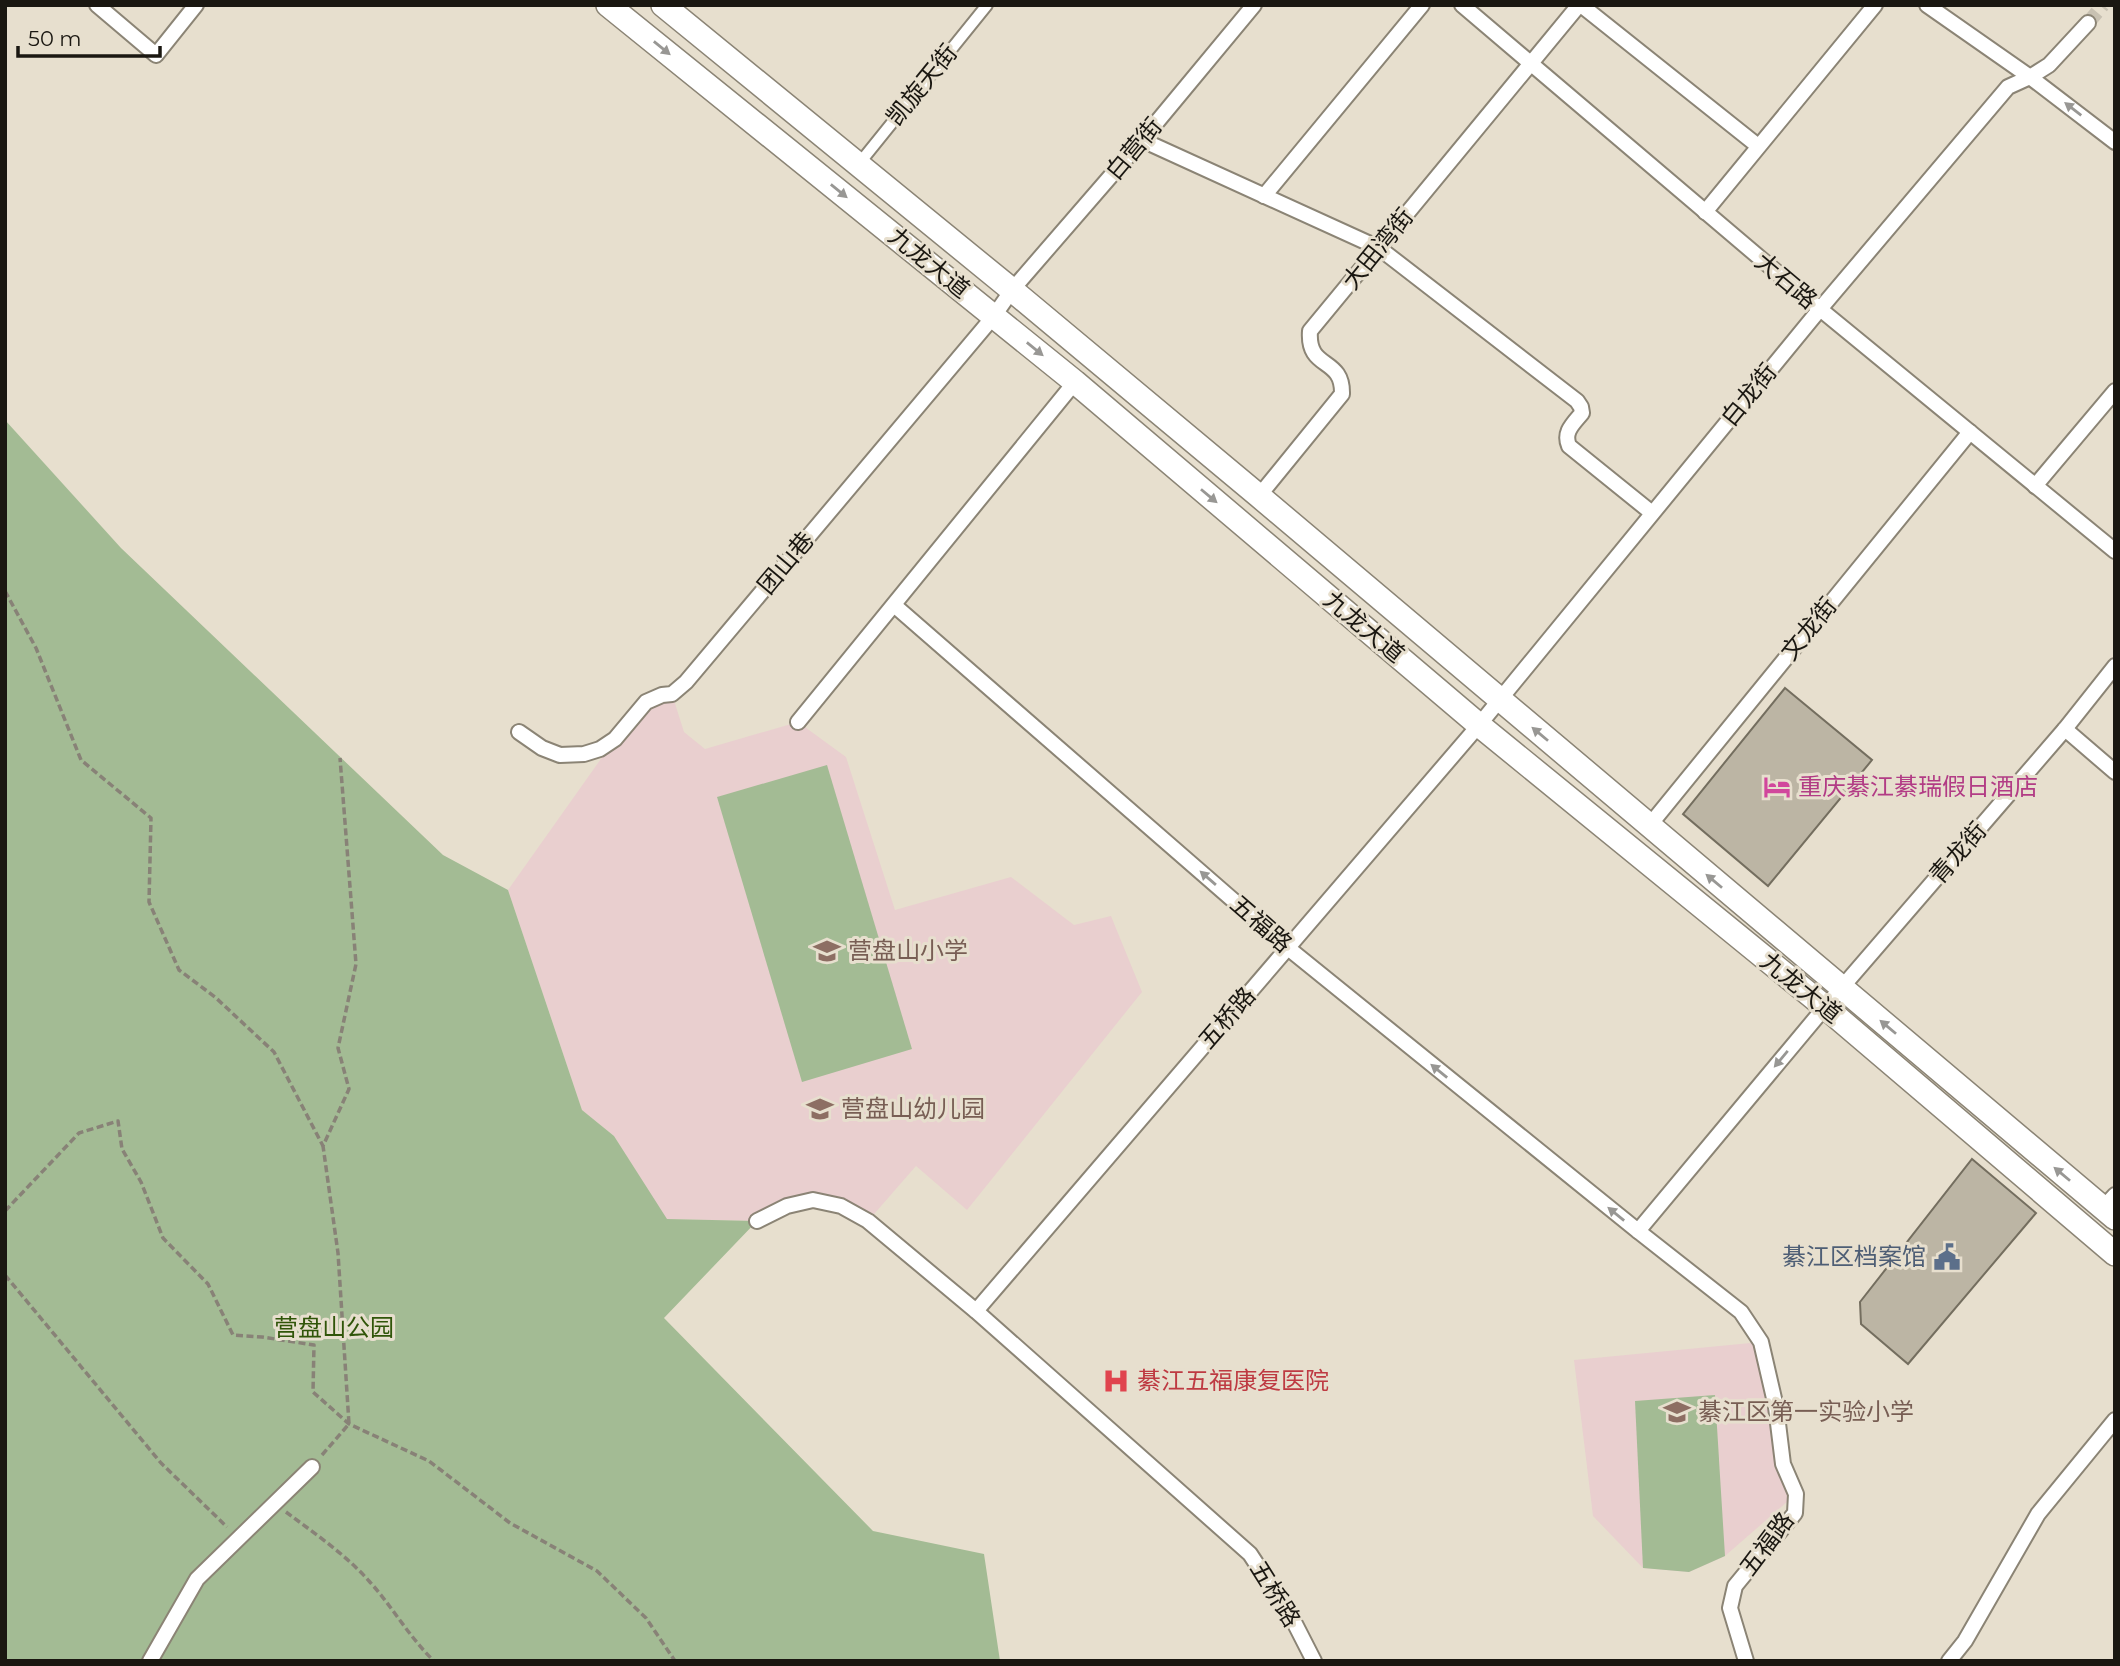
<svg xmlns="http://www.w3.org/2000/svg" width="2120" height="1666" font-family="Montserrat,'Noto Sans SC',sans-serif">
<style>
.education{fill:#e9cfcf}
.green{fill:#a3bb94}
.building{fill:#bcb5a4;stroke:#746e5f;stroke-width:2}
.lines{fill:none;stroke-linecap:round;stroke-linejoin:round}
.minor-tunnel{stroke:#c8c1b2;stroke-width:14;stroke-dasharray:14 7;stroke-linecap:butt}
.pedestrian-casing{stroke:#8b8475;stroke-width:14}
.minor-casing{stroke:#8b8475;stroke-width:18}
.primary-casing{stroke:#8b8475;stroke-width:26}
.path{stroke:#888277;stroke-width:3.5;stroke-dasharray:7 3.5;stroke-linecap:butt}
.pedestrian{stroke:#fff;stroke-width:10}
.minor{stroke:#fff;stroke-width:14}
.primary{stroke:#fff;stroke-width:23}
.oneway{fill:#989794}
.labels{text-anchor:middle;stroke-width:6;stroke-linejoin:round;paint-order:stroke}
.street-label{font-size:24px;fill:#1a1711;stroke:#e7dfce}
.hotel-label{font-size:24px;fill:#b23c85;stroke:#e7dfce;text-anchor:start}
.education-label{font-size:24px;fill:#785e54;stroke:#e7dfce;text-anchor:start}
.service-label{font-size:24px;fill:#4e5e75;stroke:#e7dfce;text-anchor:end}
.park-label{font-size:24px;fill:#305509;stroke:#e7dfce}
.health-label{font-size:24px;fill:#be3a42;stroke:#e7dfce;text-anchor:start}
</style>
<rect width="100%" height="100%" fill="#e7dfce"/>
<!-- education -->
<g class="education">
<path d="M672,694l12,38 21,17 93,-27 48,35 49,153 116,-33 63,48 37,-9 31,76 -175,218 -51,-44 -48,55 -55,-21 -56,21 -91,-2 -52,-83 -32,-26 -74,-220 107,-151 31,-37z"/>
<path d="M1761,1342l35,152 -71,62 -36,16 -46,-4 -50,-52 -19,-156z"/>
</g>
<!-- green -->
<g class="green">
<path d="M5,420l116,128 322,307 65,35 74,220 32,26 53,83 90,2 -93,97 209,213 111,23 16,107h-995z"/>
<path d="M827,765l85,284 -110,33 -85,-285z"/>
<path d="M1715,1395l10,161 -36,16 -46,-4 -8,-167z"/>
</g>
<!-- building -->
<g class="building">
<path d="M1785,688l87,72 -104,126 -85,-72z"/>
<path d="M1972,1159l64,54 -128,151 -47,-40 -1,-22z"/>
</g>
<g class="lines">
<!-- minor-tunnel -->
<path class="minor-tunnel" d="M2088,23l15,-18"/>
<defs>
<path id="pedestrian" d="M858,165l129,-160"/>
<g id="minor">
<path d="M97,5l59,50 40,-50"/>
<path d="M1462,5l358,304 295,242"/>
<path d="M1581,5l177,141"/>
<path d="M1927,5l103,72 85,65"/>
<path d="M1142,140l237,108 198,153 4,6 1,6c-9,11 -19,19 -13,33l83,67"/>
<path d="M1264,196l158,-191"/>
<path d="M1705,212l170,-207"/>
<path d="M2035,486l80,-95"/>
<path d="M1259,496l83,-102c1,-38 -35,-23 -32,-63l269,-326"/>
<path d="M894,605l394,343 350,283 187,-224 240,-278 50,-63"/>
<path d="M798,722l277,-340"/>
<path d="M2065,729l50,43"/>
<path d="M519,732l23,16 18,7 24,-1 16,-5 15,-10 31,-37 16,-7 10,-1 14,-12 308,-366 18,-26 130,-150 112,-135"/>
<path d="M1649,826l321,-394"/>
<path d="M2103,1208l12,-13"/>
<path d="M757,1221l30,-15 26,-6 28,6 27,15 108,90 274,243 42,64 22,43"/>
<path d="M1638,1231l103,81 20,30 15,65 7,57 13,30 -1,19 -60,73 -5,22 16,53"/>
<path d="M976,1311l503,-586 341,-416 188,-222 22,-10 19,-12 39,-42"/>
<path d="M150,1661l47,-82 115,-112"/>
<path d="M1949,1661l16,-20 73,-127 77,-94"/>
</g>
<g id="primary">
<path d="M608,5l467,377 404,343 346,282 290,247"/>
<path d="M663,5l349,285 247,206 856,722"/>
</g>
</defs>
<!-- pedestrian casing -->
<use href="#pedestrian" class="pedestrian-casing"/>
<!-- minor casing -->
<use href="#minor" class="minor-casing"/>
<!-- primary casing -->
<use href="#primary" class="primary-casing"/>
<!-- path -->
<g class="path">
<path d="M5,591l31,57 45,112 70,58 -2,84 30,68 36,27 59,55 49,94"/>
<path d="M5,1211l74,-78 39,-12 4,28 19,33 22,56 45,46 25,51 29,2 52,8 -1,47 36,32 80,37 81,62 87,48 49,47 29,43"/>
<path d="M5,1275l156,188 66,64"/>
<path d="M322,1455l27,-31 -11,-171 -15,-107 26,-57 -11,-41 18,-84 -16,-206"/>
<path d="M286,1512c28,21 59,42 83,69 23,25 40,56 65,80"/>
</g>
<!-- pedestrian -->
<use href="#pedestrian" class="pedestrian"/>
<!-- minor -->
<use href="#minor" class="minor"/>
<!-- primary -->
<use href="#primary" class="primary"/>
</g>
<!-- one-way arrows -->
<defs><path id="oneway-solid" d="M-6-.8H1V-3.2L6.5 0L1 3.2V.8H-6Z" transform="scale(1.75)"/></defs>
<g class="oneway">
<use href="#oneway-solid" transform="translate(662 48) rotate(39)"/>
<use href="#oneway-solid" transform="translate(2073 109) rotate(-142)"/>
<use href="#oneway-solid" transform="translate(839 191) rotate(39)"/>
<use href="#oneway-solid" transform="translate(1035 349) rotate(39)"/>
<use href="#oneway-solid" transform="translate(1209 496) rotate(40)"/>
<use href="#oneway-solid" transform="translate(1540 734) rotate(-140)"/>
<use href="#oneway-solid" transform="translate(1208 878) rotate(-139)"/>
<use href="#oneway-solid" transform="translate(1714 881) rotate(-140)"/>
<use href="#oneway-solid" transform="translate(1888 1027) rotate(-140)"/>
<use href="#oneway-solid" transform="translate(1781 1059) rotate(130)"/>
<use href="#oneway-solid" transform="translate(1439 1071) rotate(-141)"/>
<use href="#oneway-solid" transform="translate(2062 1174) rotate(-140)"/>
<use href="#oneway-solid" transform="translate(1616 1214) rotate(-141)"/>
</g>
<!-- icons -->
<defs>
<symbol id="hotel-bare" viewBox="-9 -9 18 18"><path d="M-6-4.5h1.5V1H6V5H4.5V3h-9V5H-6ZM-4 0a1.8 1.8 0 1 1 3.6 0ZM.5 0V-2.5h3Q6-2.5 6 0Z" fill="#d1479c" stroke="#e7dfce" stroke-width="2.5" paint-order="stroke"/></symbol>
<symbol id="school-bare" viewBox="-9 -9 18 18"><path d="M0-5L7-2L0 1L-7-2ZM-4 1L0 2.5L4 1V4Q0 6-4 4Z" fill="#8d6e63" stroke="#e7dfce" stroke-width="2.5" paint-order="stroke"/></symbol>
<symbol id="civic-bare" viewBox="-9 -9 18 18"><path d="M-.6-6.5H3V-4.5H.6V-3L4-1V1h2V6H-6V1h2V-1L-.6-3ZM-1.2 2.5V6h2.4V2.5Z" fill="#5c6f8a" stroke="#e7dfce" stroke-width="2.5" paint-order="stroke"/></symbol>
<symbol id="hospital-bare" viewBox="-9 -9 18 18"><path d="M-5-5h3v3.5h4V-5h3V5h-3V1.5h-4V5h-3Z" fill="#e0444e" stroke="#e7dfce" stroke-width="2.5" paint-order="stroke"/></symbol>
</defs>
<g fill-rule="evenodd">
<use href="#hotel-bare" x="1758" y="768" width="38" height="38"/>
<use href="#school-bare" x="808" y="932" width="38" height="38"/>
<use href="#school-bare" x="801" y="1090" width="38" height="38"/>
<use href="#civic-bare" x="1928" y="1238" width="38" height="38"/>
<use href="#hospital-bare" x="1097" y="1362" width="38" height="38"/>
<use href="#school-bare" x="1658" y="1393" width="38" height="38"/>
</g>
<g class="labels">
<!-- street labels -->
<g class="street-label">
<text transform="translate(922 85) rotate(-51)" y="8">凯旋天街</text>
<text transform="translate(1134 149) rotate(-50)" y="8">白营街</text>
<text transform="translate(1378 249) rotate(-51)" y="8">大田湾街</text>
<text transform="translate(929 263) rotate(39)" y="8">九龙大道</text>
<text transform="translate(1786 281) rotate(40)" y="8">大石路</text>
<text transform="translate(1749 395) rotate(-51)" y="8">白龙街</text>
<text transform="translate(786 563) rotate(-50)" y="8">团山巷</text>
<text transform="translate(1364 627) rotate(40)" y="8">九龙大道</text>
<text transform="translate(1809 629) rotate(-51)" y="8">文龙街</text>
<text transform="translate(1958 853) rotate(-49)" y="8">青龙街</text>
<text transform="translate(1261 924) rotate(41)" y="8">五福路</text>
<text transform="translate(1801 988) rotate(39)" y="8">九龙大道</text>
<text transform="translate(1227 1018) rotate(-49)" y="8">五桥路</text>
<text transform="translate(1767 1544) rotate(-53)" y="8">五福路</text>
<text transform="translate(1275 1594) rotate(58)" y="8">五桥路</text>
</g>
<!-- hotel labels -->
<g class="hotel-label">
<text x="1798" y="795">重庆綦江綦瑞假日酒店</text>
</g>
<!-- education labels -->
<g class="education-label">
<text x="848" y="959">营盘山小学</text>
<text x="841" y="1117">营盘山幼儿园</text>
<text x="1698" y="1420">綦江区第一实验小学</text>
</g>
<!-- service labels -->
<g class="service-label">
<text x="1926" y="1265">綦江区档案馆</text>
</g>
<!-- park labels -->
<g class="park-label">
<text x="334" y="1336">营盘山公园</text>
</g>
<!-- health labels -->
<g class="health-label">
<text x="1137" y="1389">綦江五福康复医院</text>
</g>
</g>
<!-- border -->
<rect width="2120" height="1666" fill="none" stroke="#1a1711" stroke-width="14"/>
<!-- scale -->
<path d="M18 46v10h142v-10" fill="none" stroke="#1a1711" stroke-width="3.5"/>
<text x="28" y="46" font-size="21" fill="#1a1711" stroke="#e7dfce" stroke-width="5" paint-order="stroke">50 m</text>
</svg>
